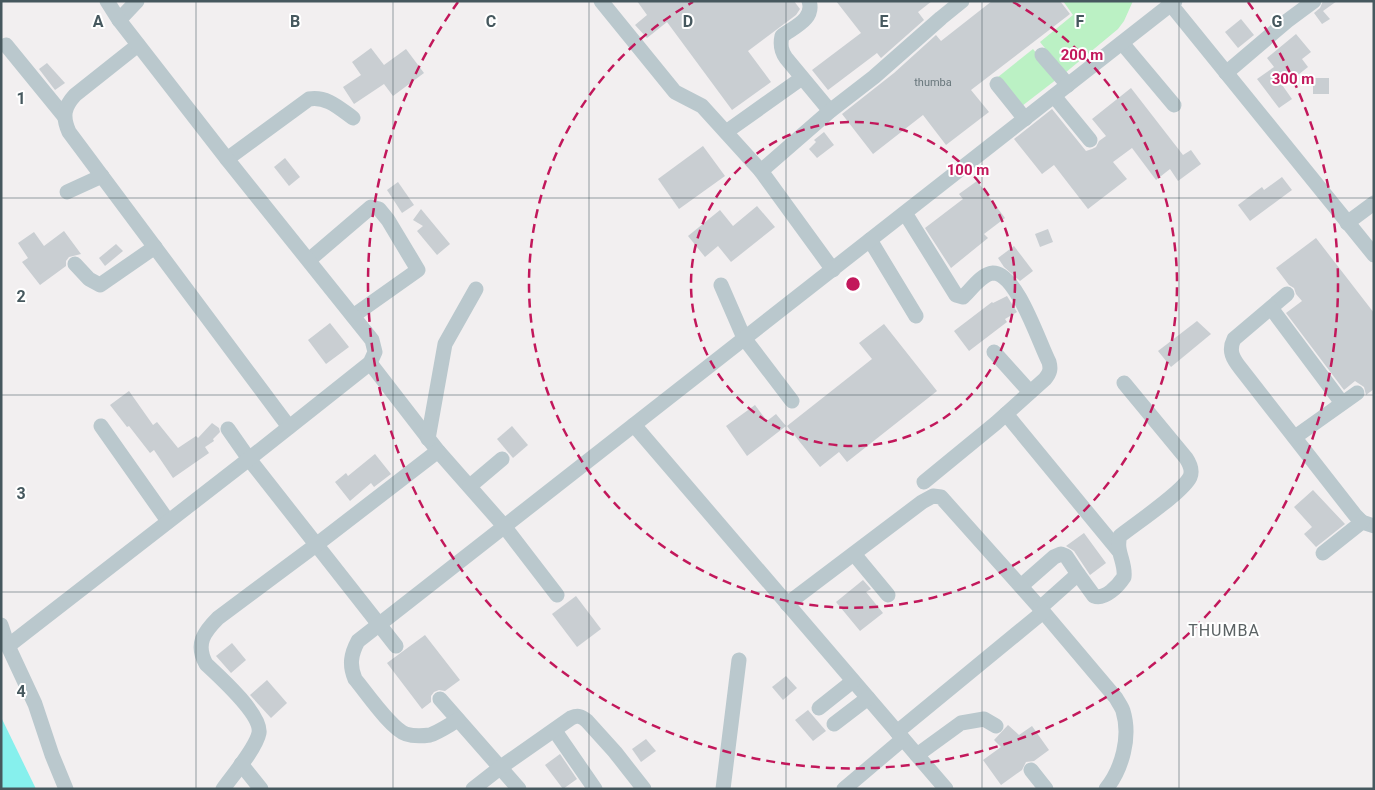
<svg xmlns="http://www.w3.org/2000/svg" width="1375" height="790" font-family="Roboto,sans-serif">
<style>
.green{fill:#bbf1c4}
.water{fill:#86f0ed}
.building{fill:#c9ced2}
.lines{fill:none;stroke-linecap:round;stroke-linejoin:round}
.minor{stroke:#bac8cd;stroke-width:15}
.grid{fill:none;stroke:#46585e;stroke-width:1;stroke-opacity:0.55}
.ring{fill:none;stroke:#c2185b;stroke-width:2.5;stroke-dasharray:9 6}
.labels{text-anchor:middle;stroke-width:4;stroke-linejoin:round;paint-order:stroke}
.number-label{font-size:11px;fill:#67767b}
.quarter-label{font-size:16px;letter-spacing:1px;fill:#5b6264;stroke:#fff}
.grid-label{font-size:16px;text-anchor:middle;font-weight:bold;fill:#46585e;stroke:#fff;stroke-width:4;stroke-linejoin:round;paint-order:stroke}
.centre{fill:#c2185b;stroke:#fff;stroke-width:2.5}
.ring-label{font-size:15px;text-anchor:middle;font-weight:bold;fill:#c2185b;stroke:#fff;stroke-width:4;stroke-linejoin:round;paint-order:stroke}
</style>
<rect width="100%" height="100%" fill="#f2eff0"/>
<!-- green -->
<g class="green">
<path d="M1063,1h70l-9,20 -6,8 -53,44 -25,-31 33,-27z"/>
<path d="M1033,49l24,30 -35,27 -24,-29z"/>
</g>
<!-- water -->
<path class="water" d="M1,717l35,72h-35z"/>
<!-- building -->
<g class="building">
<path d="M637,1h157l6,8 -4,6 -48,36 23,31 -39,28 -65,-88 -20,16 -12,-13 12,-10z"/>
<path d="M836,1h96l-14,11 6,8 -43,38 -4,-5 -49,37 -16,-20 49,-37z"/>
<path d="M992,1h68l10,13 -99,76 18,22 -43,33 -23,-30 -50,39 -31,-40 52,-41 42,-38 5,6z"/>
<path d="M1323,1h14l-14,10 7,8 -8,5 -8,-11 6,-5z"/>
<path d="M1241,19l13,16 -16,13 -13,-16z"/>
<path d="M1296,34l15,18 -9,7 6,8 -20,16 -8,-1 12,17 -13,9 -22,-29 17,-12 -7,-9z"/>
<path d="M371,48l13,17 22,-16 18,24 -31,23 -9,-12 -30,20 -11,-17 18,-12 -9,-13z"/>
<path d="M47,63l18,20 -10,7 -16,-21z"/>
<rect x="1313" y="78" width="16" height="16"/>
<path d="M1131,88l52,67 8,-5 10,14 -23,17 -8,-12 -14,11 -24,-32 -19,14 14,17 -39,30 -34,-44 -12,9 -28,-35 38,-30 34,42 6,-2 4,-2 3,-6 7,-5 -14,-17z"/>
<path d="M824,132l10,13 -17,13 -8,-9 7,-7 -2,-2z"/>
<path d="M703,146l22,30 -46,33 -21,-30z"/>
<path d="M285,158l15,19 -11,9 -15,-19z"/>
<path d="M1282,177l10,13 -42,31 -12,-16 24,-18 2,3z"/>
<path d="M977,181l28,37 -21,16 4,4 -37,30 -26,-40 38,-29 -4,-5z"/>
<path d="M398,182l16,23 -12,8 -15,-23z"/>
<path d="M757,206l18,21 -44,35 -13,-16 -13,11 -17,-21 32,-26 13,16z"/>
<path d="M421,209l29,35 -13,11 -20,-24 6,-5 -10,-6z"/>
<path d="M1048,229l5,13 -13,5 -5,-13z"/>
<path d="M64,231l17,23 -12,3 -3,4v5l-26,19 -18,-23 6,-4 -10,-15 16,-11 10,14z"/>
<path d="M1316,238l58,75v76l-8,6 -2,-8 -9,-6 -11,9 -58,-77 16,-12 -6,-7 -2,-6 -5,-3 -13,-17z"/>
<path d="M116,244l7,7 -18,15 -6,-8z"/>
<path d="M1014,246l19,25 -13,10 -16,-14 -6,-9z"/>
<path d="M1007,296l10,16 -12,7 2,3 -38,29 -15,-20 38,-29 1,1z"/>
<path d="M1197,321l14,13 -40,33 -13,-16z"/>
<path d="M330,323l19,24 -23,17 -18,-24z"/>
<path d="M884,324l53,67 -90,71 -8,-10 -19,15 -33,-41 85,-67 -13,-16z"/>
<path d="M129,391l24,34 4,-3 21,26 18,-12 2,2 14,-15 7,5 1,4 -7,7 1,2 -9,6 4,6 -36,25 -19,-28 -4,3 -21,-27 -2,1 -17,-22z"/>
<path d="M755,405l12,16 9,-7 10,12 -39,30 -21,-30z"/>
<path d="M512,426l16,19 -15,13 -16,-19z"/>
<path d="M375,454l16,20 -17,13 -3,-4 -21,18 -15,-19 11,-9 2,3z"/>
<path d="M1313,490l32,34 -29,23 -12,-13 8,-7 -18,-20z"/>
<path d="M1084,533l22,30 -16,12 -16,-24 -8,-5z"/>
<path d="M863,580l8,9 -5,3 17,21 -23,18 -24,-29z"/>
<path d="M576,596l25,33 -24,18 -25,-33z"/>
<path d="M425,635l35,45 -15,11 -6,-1 -5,2 -3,4v6l-9,7 -35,-46z"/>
<path d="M232,643l14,17 -15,13 -15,-17z"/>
<path d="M786,676l11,12 -14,12 -11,-13z"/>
<path d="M267,680l20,23 -16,15 -21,-23z"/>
<path d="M808,710l18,21 -13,10 -18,-21z"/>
<path d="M1008,725l11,10 13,-9 17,24 -15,11 -8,1 -4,8 -21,15 -18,-25 18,-13 -7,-7z"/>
<path d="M646,739l10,12 -15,11 -9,-13z"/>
<path d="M560,754l17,25 -14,10 -18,-24z"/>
</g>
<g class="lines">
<!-- minor -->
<g class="minor">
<path d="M601,1l74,91 27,14 59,65"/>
<path d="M809,1c6,18 -15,26 -27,35 -2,9 -1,15 4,22l44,53"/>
<path d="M1168,1l206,254"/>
<path d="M119,20l18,-19"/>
<path d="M1122,43l52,62"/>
<path d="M6,45l58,71"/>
<path d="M138,45l-63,50c-11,12 -13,21 -6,37l220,295"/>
<path d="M1042,55l26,30"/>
<path d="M1226,73l61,-52 27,-20"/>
<path d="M997,84l28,35"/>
<path d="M1054,96l36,44"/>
<path d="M726,132l76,-54"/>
<path d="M227,159l82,-60c18,-3 30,9 44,19"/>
<path d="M67,192l35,-16"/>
<path d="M905,213l51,82 7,2c8,-7 18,-23 30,-24 24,0 46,70 56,89 2,7 1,11 -4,17l-49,44 -72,59"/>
<path d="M1347,223l27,-20"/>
<path d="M870,240l46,76"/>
<path d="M309,260l62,-53 8,2 9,11 30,50 -65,46"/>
<path d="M75,264l14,15 11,6 55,-38"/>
<path d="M833,270l-72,-99 69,-60 44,-34 67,-59 21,-17"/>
<path d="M721,285l23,53 48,63"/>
<path d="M1287,294l-53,45c-6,12 -1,20 7,30l114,146 7,7 12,4"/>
<path d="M1271,308l71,95"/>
<path d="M994,352l36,40"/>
<path d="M370,363l68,88 66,75 53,69"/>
<path d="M1006,414l112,136"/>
<path d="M634,425l312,364"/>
<path d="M101,426l67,95"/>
<path d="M228,429l21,30 147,187"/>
<path d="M1295,437l62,-44"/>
<path d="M428,439l17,-95 31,-55"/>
<path d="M470,486l32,-27"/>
<path d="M1323,553l39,-31"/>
<path d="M854,554l34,41"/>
<path d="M1021,586l33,-29 7,-3 5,2 12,18"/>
<path d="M787,604l135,-102 11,-6 8,1 99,111 76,90c2,4 6,9 7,13 8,26 -1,58 -17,78"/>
<path d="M1040,608l38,-34 16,22c11,4 24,-10 30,-19 2,-15 -9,-26 -4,-41 15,-12 63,-44 70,-59 3,-7 0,-13 -4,-19l-62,-75"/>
<path d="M1,625l7,21 27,58 17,51 14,34"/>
<path d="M8,646l241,-187 121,-96 5,-11 -3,-12 -12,-15 -133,-166 -108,-139 -12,-19"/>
<path d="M440,699l79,90"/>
<path d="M819,708l34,-27"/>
<path d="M458,720c-9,5 -19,12 -28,15 -7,1 -18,1 -24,-1 -15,-5 -40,-42 -51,-55 -6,-14 -4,-25 3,-38l817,-640"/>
<path d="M834,724l34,-26"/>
<path d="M555,731l40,58"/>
<path d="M897,732l146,-120"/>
<path d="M917,755l44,-32 23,-4 12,7"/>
<path d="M241,764l20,25"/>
<path d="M1031,770l15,19"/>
<path d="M223,789c10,-14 33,-41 36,-56 3,-18 -39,-56 -53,-69 -11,-20 -2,-32 12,-46l98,-73 122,-94"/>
<path d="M473,789l28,-22 70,-49c7,-3 10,-2 16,3l28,31 29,37"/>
<path d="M723,789l16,-129"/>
<path d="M844,789l59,-50"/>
</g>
</g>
<!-- grid -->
<path class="grid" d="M196,1v788M393,1v788M589,1v788M786,1v788M982,1v788M1179,1v788M1,198h1373M1,395h1373M1,592h1373"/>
<!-- distance rings -->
<g class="ring">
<circle cx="853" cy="284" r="162"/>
<path d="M1013 2A324 324 0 1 1 693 2"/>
<path d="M1248 2A485 485 0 1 1 458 2"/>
</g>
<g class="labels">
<!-- number labels -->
<g class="number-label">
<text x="933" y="86">thumba</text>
</g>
<!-- quarter labels -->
<g class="quarter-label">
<text x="1224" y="636">THUMBA</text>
</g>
</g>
<g class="grid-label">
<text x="98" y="27">A</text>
<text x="295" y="27">B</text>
<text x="491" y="27">C</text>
<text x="688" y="27">D</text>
<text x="884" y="27">E</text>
<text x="1080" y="27">F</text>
<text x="1277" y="27">G</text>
<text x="21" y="104">1</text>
<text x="21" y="302">2</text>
<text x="21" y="499">3</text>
<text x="21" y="697">4</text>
</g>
<circle cx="853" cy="284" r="8" class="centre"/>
<g class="ring-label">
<text x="1082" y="60">200 m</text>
<text x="1293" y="84">300 m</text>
<text x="968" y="175">100 m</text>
</g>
<!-- border -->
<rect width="1375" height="790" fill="none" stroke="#46585e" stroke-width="5"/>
</svg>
